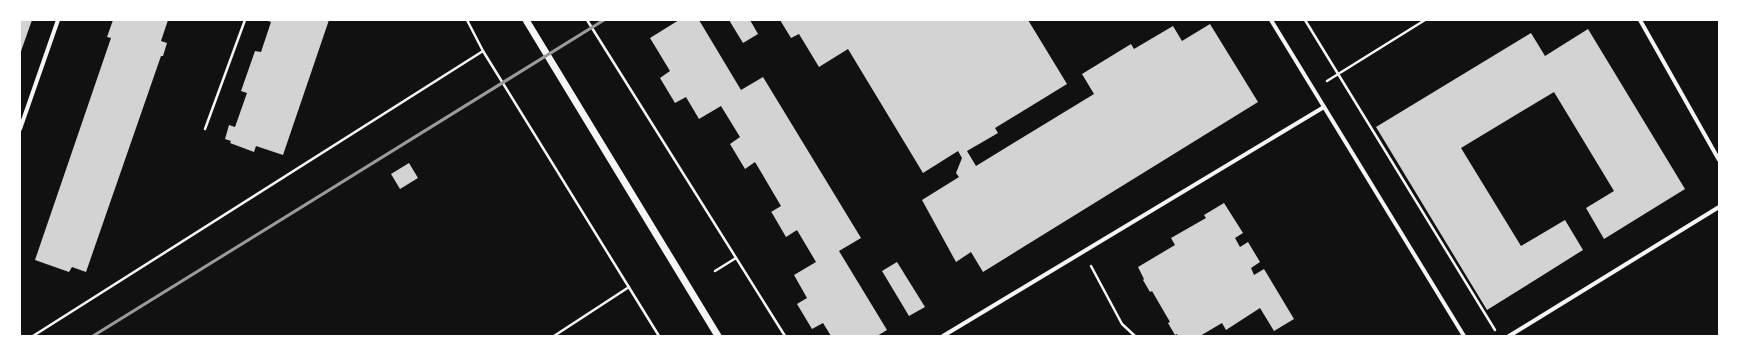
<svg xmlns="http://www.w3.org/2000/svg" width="1739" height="356" font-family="'PT Sans Narrow',sans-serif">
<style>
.building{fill:#d3d3d3}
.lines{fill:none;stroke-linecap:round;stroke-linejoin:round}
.path{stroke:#f5f5f5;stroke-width:2.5}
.minor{stroke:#f5f5f5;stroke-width:4}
.tertiary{stroke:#f5f5f5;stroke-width:7}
.rail{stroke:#9a9a9a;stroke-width:3}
</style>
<rect width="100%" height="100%" fill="#111"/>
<!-- building -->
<g class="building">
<path d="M20,20h12l-12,34z"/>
<path d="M113,20h55l-7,21 6,2 -4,13h-2l-75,216 -14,-5 -3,5 -34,-12 76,-222 -4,-1z"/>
<path d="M265,20h64l-46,135 -27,-9 -2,6 -24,-9 1,-2 -6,-2 4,-14 6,2 12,-34 -6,-2 14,-40 6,1 10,-30z"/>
<path d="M679,20h20l42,70 22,-13 98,161 -22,13 48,79 -10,6h-46l-8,-13 -11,6 -15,-25 10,-6 -13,-23 22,-13 -19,-32 -11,7 -14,-24 -1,-1 10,-6 -20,-34 -6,-10 -10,7 -15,-25 10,-7 -19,-31 -22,13 -13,-22 -11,6 -15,-25 10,-7 -20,-33z"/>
<path d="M729,20h21l8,14 -15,9z"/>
<path d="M780,20h248l39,64 -72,44 3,5 -31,18 9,15 118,-72 -12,-20 49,-30 3,5 39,-23 9,15 28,-17 48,78 -275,170 -12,-20 -15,10 -34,-62 37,-23 -3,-4 6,-15 -4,-7 -35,22 -75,-124 -29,18 -20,-33 -8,4z"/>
<path d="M1588,29l97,160 -81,50 -18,-31 28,-17 -60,-99 -93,56 60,98 44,-26 18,30 -96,60 -111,-183 155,-94 14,23z"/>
<path d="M409,163l9,15 -18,11 -9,-15z"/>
<path d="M1224,203l19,30 -8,5 5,9 8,-5 12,20 -9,6 3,7 10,-6 30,50 -20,12 -14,-23 -34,22 -4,-7 -22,13h-22l-1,-2 -2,1 -7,-12 2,-1 -18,-31 -2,1 -7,-12 1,-1 -6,-12 37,-22 -4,-7 35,-20 -2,-3z"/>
<path d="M897,262l28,45 -16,9 -27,-45z"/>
</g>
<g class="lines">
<!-- path -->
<g class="path">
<path d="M467,20l16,31 176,285"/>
<path d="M587,20l198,316"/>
<path d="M1305,20l190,310"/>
<path d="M1327,81l98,-61"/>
<path d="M205,129l40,-109"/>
<path d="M1091,266l31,58 13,12"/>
<path d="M715,271l21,-13"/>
<path d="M33,336l450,-285"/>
<path d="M554,336l75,-49"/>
</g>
<!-- minor -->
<g class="minor">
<path d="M1271,20l193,316"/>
<path d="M1640,20l79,140"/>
<path d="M20,129l38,-109"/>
<path d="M943,336l381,-229"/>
<path d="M1509,336l210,-129"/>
</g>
<!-- tertiary -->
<path class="tertiary" d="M526,20l192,316"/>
<!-- rail -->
<path class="rail" d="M93,336l511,-316"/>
</g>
<!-- border -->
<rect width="1739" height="356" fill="none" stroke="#ffffff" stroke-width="42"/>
</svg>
